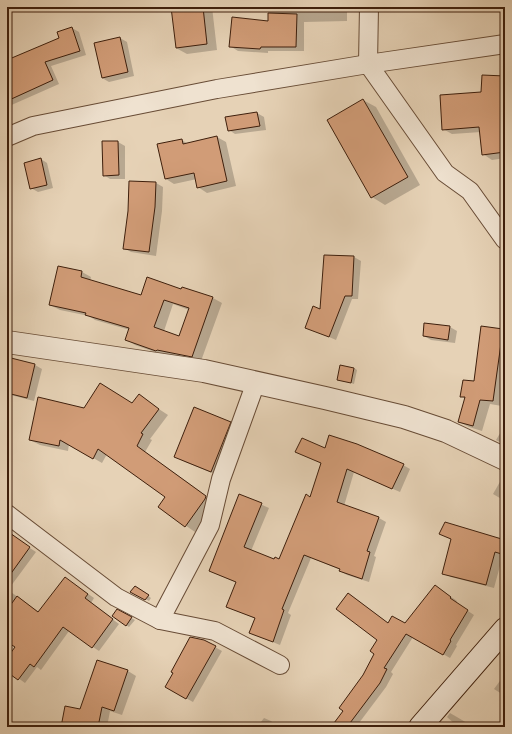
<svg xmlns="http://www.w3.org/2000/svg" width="512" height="734" font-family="'Libre Caslon Text',serif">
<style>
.shadow{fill:#0003;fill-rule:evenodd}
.building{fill:#d19c77;stroke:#3e1f0c;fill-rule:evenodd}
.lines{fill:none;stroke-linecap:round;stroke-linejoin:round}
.minor-casing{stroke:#684c36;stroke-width:20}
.tertiary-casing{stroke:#684c36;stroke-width:24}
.secondary-casing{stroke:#3e1f0c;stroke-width:24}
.minor{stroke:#efe2d0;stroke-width:18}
.tertiary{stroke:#efe2d0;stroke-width:22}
.secondary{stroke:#efe2d0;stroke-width:22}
</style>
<rect width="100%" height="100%" fill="#e6d2b6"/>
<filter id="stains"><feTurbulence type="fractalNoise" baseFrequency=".005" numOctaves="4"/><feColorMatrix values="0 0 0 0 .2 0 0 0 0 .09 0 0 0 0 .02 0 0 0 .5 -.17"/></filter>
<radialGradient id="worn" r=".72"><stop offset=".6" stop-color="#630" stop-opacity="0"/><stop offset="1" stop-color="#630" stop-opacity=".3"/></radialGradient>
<!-- shadow -->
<g class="shadow">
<path d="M172,7h40l5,43 -30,4 -11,-6z"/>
<path d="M269,7h78v14l-43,1v29h-36v2l-30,-2 -8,-5 40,-24z"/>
<path d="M72,28l7,4 7,23 -35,11 8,18 -52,23v-47h4l49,-21z"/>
<path d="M120,38l7,4 7,34 -25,6 -7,-4z"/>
<path d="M505,77v81l-13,2 -9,-6 -2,-22 -29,2 -9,-5 39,-36z"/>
<path d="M363,100l13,7 44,78 -35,20 -13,-8z"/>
<path d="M257,113l7,4 2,13 -31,4 -6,-4z"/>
<path d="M217,137l9,5 10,44 -29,7 -9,-6 -1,-8 -23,5 -8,-5 16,-39 6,4z"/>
<path d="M118,142l7,4v33h-15l-6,-4z"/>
<path d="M41,159l6,4 6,25 -15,4 -7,-4z"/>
<path d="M156,183l7,4 -1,24 -6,45 -25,-4 -7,-4z"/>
<path d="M354,257l7,4 -3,38h-6l-16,41 -30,-13 15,-17z"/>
<path d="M82,272l9,5 -1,4 52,15 39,-6 32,8 9,5 -21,58 -35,-5 -31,-11 -9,-6 4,-9 -35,-10 -6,-4 -29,-6 -10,-5zM173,304l16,6 -10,27 -15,-6z"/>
<path d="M450,327l7,4 -2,12 -24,-3 -7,-4z"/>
<path d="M502,330l3,2v54l-3,20 -12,-2 -8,27 -13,-4 -10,-5 7,-23 -5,-3 13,-14z"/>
<path d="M9,359l26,6 7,4 -8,32 -27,-7v-26z"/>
<path d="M354,368l3,2 -3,14 -16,-5z"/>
<path d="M139,396l29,19 -18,24 2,1 -7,12 70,50 -20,30 -36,-25 8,-10 -60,-43 -5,9 -33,-19 -1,7 -28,-6 -10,-5 55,-31 48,-5z"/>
<path d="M230,422l10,6 -18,49 -37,-15 -10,-6z"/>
<path d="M505,425v20l-9,-5z"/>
<path d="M326,449l77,16 7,4 -10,23 -46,-20 -10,34 35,12 7,4 -12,34 2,1 -7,25 -22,-7 -7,-4 1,-1 -30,-12 -23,55 3,2 -11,30 -30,-12 6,-14 -29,-13 10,-23 -27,-12 30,-76 29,13 -18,43 23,9h5l32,-62 10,-35 -24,-11z"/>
<path d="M501,480l4,2v19l-12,-7z"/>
<path d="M7,533l29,19 -28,38 31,22 26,-34 29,20 -3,5 28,21 -20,27 -30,-20 -28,39 -4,-3 -12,16 -18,-13v-11l9,-12 -9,-6z"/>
<path d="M441,534l63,7 1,-3v18l-2,-1 -9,33 -43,-11 -8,-4 9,-33z"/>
<path d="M436,586l21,15 -1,2 18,12 -18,30 1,1 -7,12 -37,-21 -22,35 2,2 -7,13 -30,40h-24l13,-16 30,-57 3,-14 -30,-46 40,29 20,4z"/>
<path d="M139,589l12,9 -2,3 -17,-9z"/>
<path d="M118,611l17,9 -6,7 -3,-2z"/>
<path d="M204,641l18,10 -29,51 -27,-15z"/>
<path d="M128,671l8,5 -14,39 -12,-4 -3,16h-45z"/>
<path d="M505,674v22l-11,-7z"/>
<path d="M450,713l24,14h-16l-11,-10z"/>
<path d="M264,718l7,3 7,6h-21z"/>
<path d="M7,722l14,5h-14z"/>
</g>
<!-- building -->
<g class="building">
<path d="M171,7h32l4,37 -31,4z"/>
<path d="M268,13l29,1 -1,33h-35l-1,2 -31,-2 3,-30 36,4z"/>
<path d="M72,27l8,24 -35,11 8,18 -46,21v-41l52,-22 -2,-6z"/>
<path d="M120,37l8,35 -26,6 -8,-35z"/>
<path d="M482,75l23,1v76l-23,3 -3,-28 -37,3 -2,-35 41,-3z"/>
<path d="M363,99l45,78 -37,21 -44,-78z"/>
<path d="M257,112l3,14 -32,5 -3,-14z"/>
<path d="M217,136l10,45 -30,7 -3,-15 -29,6 -8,-35 25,-5 1,5z"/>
<path d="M102,141h16l1,34 -16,1z"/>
<path d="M41,158l6,27 -17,4 -6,-26z"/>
<path d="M129,181l27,1 -1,25 -6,45 -26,-3 5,-38z"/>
<path d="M324,255l30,1 -2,40h-7l-16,41 -24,-9 8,-22 7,3z"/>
<path d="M58,266l24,5 -1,6 60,18 6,-18 34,12 1,-2 31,10 -21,60 -35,-7 -1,1 -31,-11 4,-12 -44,-13 1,-2 -37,-8zM164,300l25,8 -10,28 -25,-9z"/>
<path d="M424,323l26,3 -2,14 -25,-4z"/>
<path d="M481,326l22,3 -10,72 -13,-1 -7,26 -15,-4 7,-25h-5l3,-17 11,1z"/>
<path d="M7,357l28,7 -8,34 -20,-5z"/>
<path d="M340,365l14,3 -3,15 -14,-3z"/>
<path d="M100,383l32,20 7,-9 20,15 -18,24 2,1 -6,12 69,50 -1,3 -20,28 -27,-20 7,-10 -67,-48 -5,10 -33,-19 -1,6 -30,-6 9,-43 46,11z"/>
<path d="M194,407l37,15 -20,50 -37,-15z"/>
<path d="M329,435l28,9 47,20 -12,25 -45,-20 -10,33 42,15 -12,34 3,1 -8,27 -23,-8 1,-2 -36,-14 -22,54 2,1 -11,32 -24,-9 6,-15 -29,-11 10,-25 -27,-11 30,-77 23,9 -18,44 30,12 1,-2 4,2 27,-65 4,3 11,-34 -26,-11 7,-14 23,10z"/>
<path d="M445,522l60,18v15l-10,-3 -9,33 -44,-11 9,-35 -12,-5z"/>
<path d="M7,531l23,16 -23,32z"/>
<path d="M65,577l23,17 -3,4 28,21 -21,29 -29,-21 -29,40 -4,-3 -12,16 -11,-8v-14l8,-11 -8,-5v-32l10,-14 21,16z"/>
<path d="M435,585l16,12 -1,1 18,12 -18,30 1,1 -8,14 -37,-21 -22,34 3,1 -7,14 -33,44h-16l12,-16 -4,-3 24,-33 11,-21 -4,-3 7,-11 -41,-31 12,-16 40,30 4,-7 13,7z"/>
<path d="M135,586l14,9 -4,5 -15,-8z"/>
<path d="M117,609l15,8 -6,9 -14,-10z"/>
<path d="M190,637l14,3 12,6 -30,53 -21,-12 8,-14 -2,-1z"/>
<path d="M97,660l31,10 -14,41 -12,-4 -4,20h-37l4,-21 15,3z"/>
</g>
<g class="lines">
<defs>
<g id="minor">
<path d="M369,7l-1,57 77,109 25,18 35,49"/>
<path d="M7,137l26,-11 184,-37 151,-25 137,-20"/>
<path d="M7,514l109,83 44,23 55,11 65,34"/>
<path d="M160,620l50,-95 11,-46 35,-97"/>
</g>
<path id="tertiary" d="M7,342l197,29 121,27 79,19 42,14 59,28"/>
<path id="secondary" d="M420,727l85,-98"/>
</defs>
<!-- minor casing -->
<use href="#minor" class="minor-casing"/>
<!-- tertiary casing -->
<use href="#tertiary" class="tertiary-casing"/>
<!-- secondary casing -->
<use href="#secondary" class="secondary-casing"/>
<!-- minor -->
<use href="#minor" class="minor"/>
<!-- tertiary -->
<use href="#tertiary" class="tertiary"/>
<!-- secondary -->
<use href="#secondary" class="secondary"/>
</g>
<!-- margin -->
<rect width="512" height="734" fill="none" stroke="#e6d2b6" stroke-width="24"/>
<rect x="8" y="8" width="496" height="718" fill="none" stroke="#3e1f0c" stroke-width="2"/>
<rect x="12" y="12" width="488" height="710" fill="none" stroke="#3e1f0c"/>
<rect width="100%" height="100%" filter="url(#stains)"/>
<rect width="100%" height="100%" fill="url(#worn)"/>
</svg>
